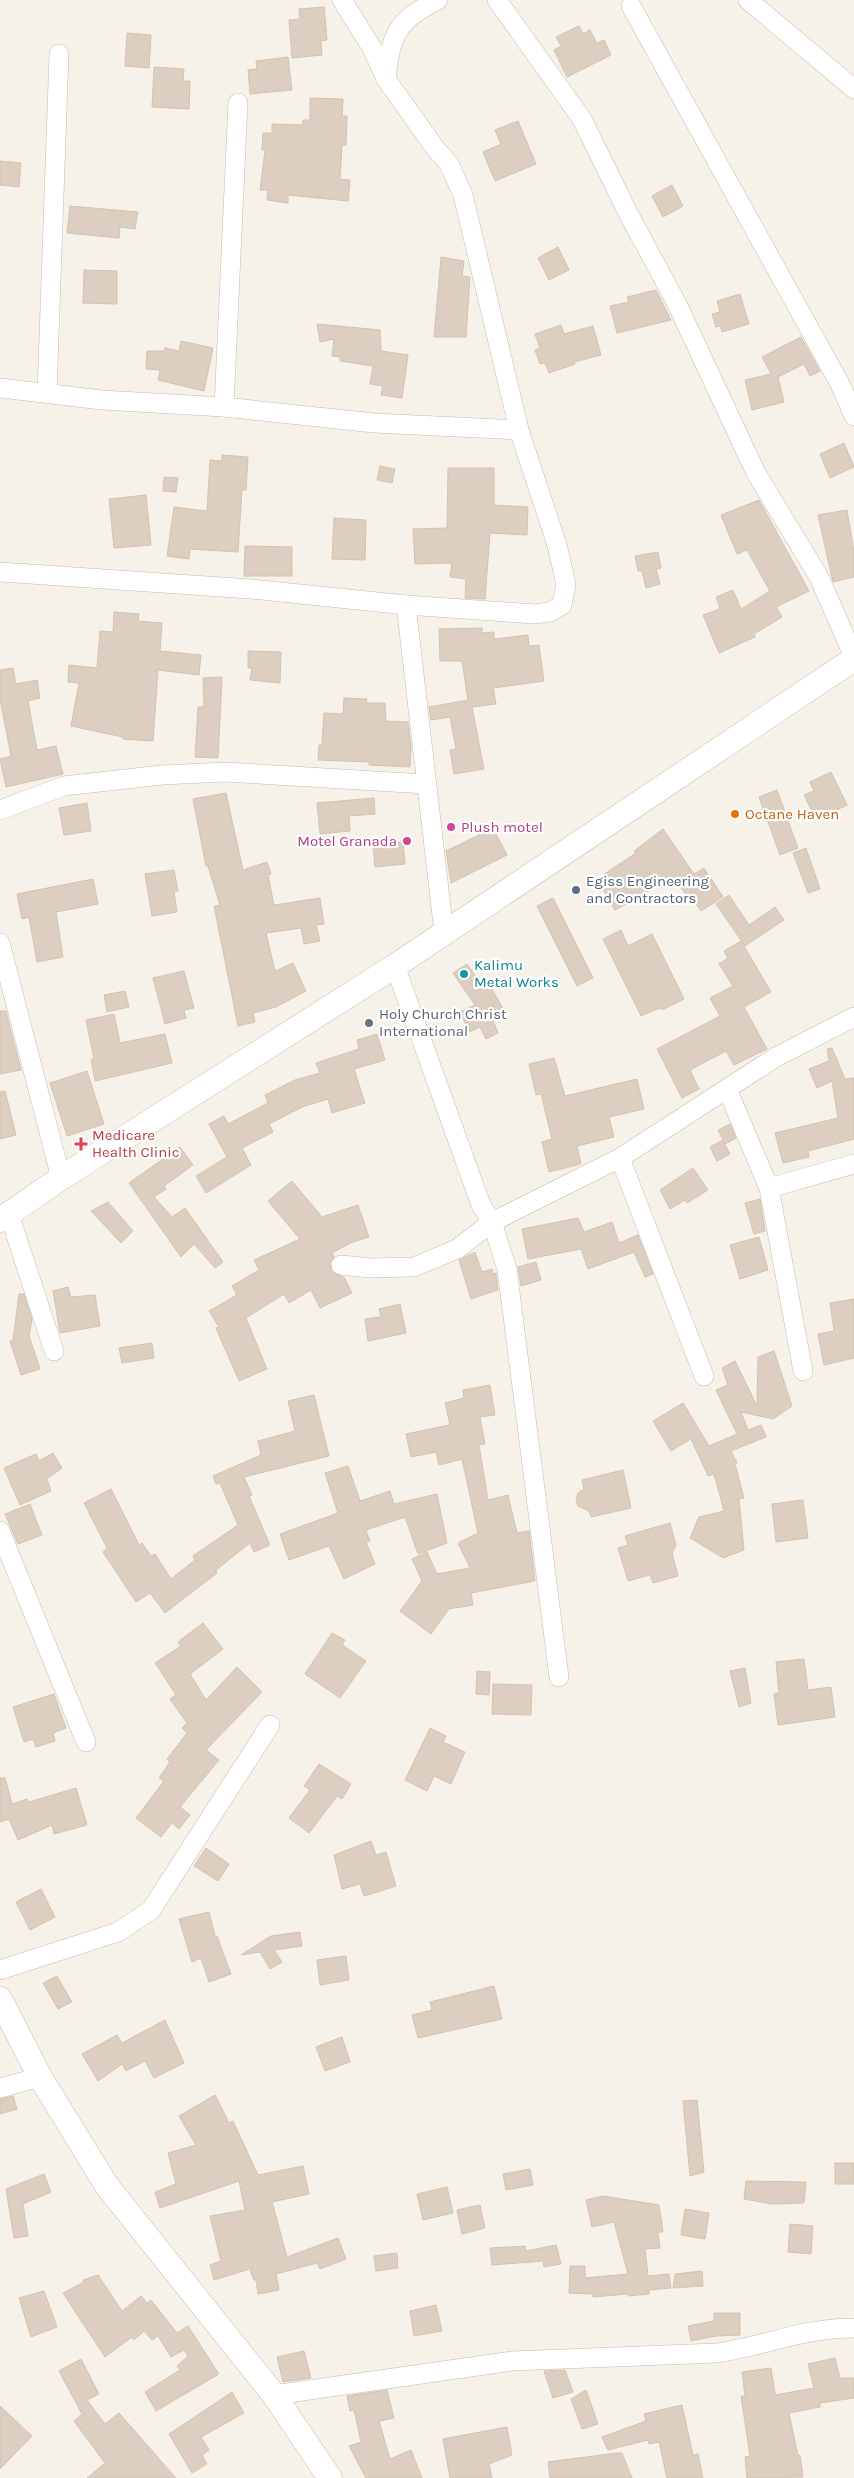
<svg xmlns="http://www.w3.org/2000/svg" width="854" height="2478" font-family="Karla,sans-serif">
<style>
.building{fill:#dccec0;stroke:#d5c2af}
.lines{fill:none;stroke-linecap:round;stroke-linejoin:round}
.minor-casing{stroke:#c6baad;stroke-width:20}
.tertiary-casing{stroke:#c6baad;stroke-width:25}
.minor{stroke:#fff;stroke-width:19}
.tertiary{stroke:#fff;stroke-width:24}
.food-dot{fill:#e8710a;stroke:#fff;stroke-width:2}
.hotel-dot{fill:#d1479c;stroke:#fff;stroke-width:2}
.service-dot{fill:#5c6f8a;stroke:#fff;stroke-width:2}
.culture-dot{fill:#0f9aa8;stroke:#fff;stroke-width:2}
.worship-dot{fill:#6b7280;stroke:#fff;stroke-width:2}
.health-dot{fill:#e0444e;stroke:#fff;stroke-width:2}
.labels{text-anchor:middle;stroke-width:4.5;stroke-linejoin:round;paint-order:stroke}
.food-label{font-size:15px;fill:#c56008;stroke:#fff;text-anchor:start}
.hotel-label{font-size:15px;fill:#b23c85;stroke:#fff;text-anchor:start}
.service-label{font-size:15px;fill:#4e5e75;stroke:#fff;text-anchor:start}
.culture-label{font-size:15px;fill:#0d838f;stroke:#fff;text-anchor:start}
.worship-label{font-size:15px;fill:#5b616d;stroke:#fff;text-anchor:start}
.health-label{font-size:15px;fill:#be3a42;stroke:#fff;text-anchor:start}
</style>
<rect width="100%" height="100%" fill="#f6f1e9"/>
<!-- building -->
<g class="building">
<path d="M324,7l3,33 -6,1 1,14 -30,3 -3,-38 11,-1 -1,-10z"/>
<path d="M579,26l4,8 7,-4 7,13 7,-3 7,15 -44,22 -13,-27 7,-4 -5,-9z"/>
<path d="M127,33l24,2 -2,33 -24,-2z"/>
<path d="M288,57l4,33 -42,4 -2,-24 9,-1 -1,-8z"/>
<path d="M154,67l30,2 -1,12h7l-1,28 -37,-2z"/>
<path d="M310,98l33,1 -1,17h5l-1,29h-4l-2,34 10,1 -2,21 -60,-6v8l-21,-3 1,-10h-8l5,-40h-3l1,-17h9v-9l31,1v-5h7z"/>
<path d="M518,121l18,43 -41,17 -12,-29 18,-8 -6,-14z"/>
<path d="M0,161l21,2 -2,24 -19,-2z"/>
<path d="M672,185l11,21 -20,11 -11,-21z"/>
<path d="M70,206l68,6 -3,17 -15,-2 -1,11 -52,-5z"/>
<path d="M558,247l11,23 -20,10 -11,-22z"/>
<path d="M441,257l23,4 -2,15 8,1 -4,60h-32z"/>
<path d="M84,270l33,1v33l-34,-1z"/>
<path d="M656,290l15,30 -54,13 -7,-27 19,-4 -2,-5z"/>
<path d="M740,294l9,30 -27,8 -2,-6 -4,1 -4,-13 8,-2 -3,-11z"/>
<path d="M317,324l63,6 1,21 27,4 -6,43 -21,-3 2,-9 -13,-2 3,-18 -33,-5v-4l-8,-1 2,-17 -14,3z"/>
<path d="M561,325l3,9 29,-8 8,29 -27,7 1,2 -26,9 -4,-10 -5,1 -5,-14 5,-2 -5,-14z"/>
<path d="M801,337l19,34 -10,5 -6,-12 -26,13 6,25 -32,8 -7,-30 26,-6 -9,-17z"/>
<path d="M181,341l32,7 -9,43 -46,-11 2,-10 -14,-1 1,-18h17l1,-3 14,3z"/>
<path d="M844,443l10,24 -24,11 -10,-24z"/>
<path d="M222,455l26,2 -2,33h-4l-4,62 -48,-3 -1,10 -22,-3 7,-49 33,4 3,-51 12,1z"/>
<path d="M380,466l15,3 -3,14 -15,-3z"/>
<path d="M448,468h46v37l34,2 -1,28 -37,-2 -5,66 -20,-1 1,-19 -16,-2 2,-14 -37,1 -2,-35 34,-1z"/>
<path d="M164,477l14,1 -2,14 -13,-1z"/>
<path d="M146,495l5,50 -37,3 -5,-49z"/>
<path d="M759,500l50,91 -33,16 6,10 -28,17 1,3 -36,16 -16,-38 17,-6 -4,-12 17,-7 8,19 29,-18 -23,-41 -10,4 -16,-39z"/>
<path d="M847,510l7,42v25l-21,5 -15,-67z"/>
<path d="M334,518l32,2 -1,40 -33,-1z"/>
<path d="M245,546l47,1v29h-48z"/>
<path d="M658,552l3,16 -5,1 4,15 -14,4 -4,-17h-4l-3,-15z"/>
<path d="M114,612l25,2 -1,7 24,2 -2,28 41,4 -2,20 -41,-5 -5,71 -30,-2v-2l-52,-11 8,-43 -11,-1 1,-17 28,3 3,-37 13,1z"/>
<path d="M482,628v5l12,-1v7l34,-4 1,11 10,-1 5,36 -51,7 3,16 -24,3 12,62 -30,5 -4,-24 6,-1 -6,-32 -19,3 -2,-13 39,-7 -6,-39h-22l-1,-32z"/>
<path d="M248,651l33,1 -1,31 -30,-3 2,-12h-4z"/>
<path d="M13,668l3,16 21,-4 3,18 -12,3 9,49 19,-4 7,28 -57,13 -6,-28 11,-3 -11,-57v-29z"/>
<path d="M222,677l-4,81 -23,-1 3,-50h6l-1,-29z"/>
<path d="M344,698l23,1 -1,4h19l1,18 22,1 3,25 -1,20 -41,-2v-3l-51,-2 1,-15h3l2,-32 19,1z"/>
<path d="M831,772l16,33 -31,15 -12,-25 10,-4 -4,-9z"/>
<path d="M777,790l21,58 -18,7 -21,-58z"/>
<path d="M226,793l17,77 24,-8 4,12 -3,1 6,30 46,-7 4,26 -8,1 4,16 -16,3 -3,-16 -35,5 9,38 18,-8 13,28 -30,16 -23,6 2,9 -17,4 -24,-120 6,-1 -12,-39h-2l-13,-67z"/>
<path d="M374,798l1,16 -26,2 1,15 -30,3 -3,-31z"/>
<path d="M87,803l4,28 -27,4 -5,-27z"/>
<path d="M493,828l14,27 -56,28 -5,-32z"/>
<path d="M663,829l31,45 10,-6 19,29 -22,14 -6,-9 -3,2 -18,-27 -59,33 -18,-31 39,-26 -2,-2z"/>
<path d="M403,842l2,22 -30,3 -2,-23z"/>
<path d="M806,848l14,41 -12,4 -15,-40z"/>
<path d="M174,870l4,21h-4l3,21 -25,4 -7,-42z"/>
<path d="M93,879l5,25 -42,8 7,45 -26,5 -8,-45 -7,2 -5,-25z"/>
<path d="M729,895l20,30 26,-18 9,13 -39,26 -29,-42z"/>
<path d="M553,898l40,80 -16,8 -40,-80z"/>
<path d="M621,930l7,16 24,-12 32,65 -22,11 -2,-2 -19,8 -38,-77z"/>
<path d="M741,941l30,51 -27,15 23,42 -33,16 -8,-14 -36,19 9,19 -17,9 -25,-49 63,-33 -10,-18 23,-12 -14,-22 9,-6 -4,-7z"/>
<path d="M467,964l14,20 6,-4 19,34 -13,7 5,12 -12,6 -6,-12 -11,5 -9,-20 15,-7 -22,-32z"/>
<path d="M184,971l10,37 -10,2 2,8 -21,6 -12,-46z"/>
<path d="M125,991l4,16 -22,5 -3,-17z"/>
<path d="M0,1011h6l15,59 -21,4z"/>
<path d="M114,1014l6,29 45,-9 7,29 -77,18 -4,-22h3l-8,-39z"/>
<path d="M377,1034l8,26 -31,9 11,34 -33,10 -4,-14 -26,8 -33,17 4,8 -31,16 9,17 -45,28 -10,-17 31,-19 -18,-33 15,-8 4,8 40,-21 -3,-8 30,-15 25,-7 -4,-10 43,-14 -2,-9z"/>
<path d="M832,1048l13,31 9,-1v61l-46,12 1,6 -26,6 -8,-30 63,-15 -6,-37 -15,7 -8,-19 20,-8 -2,-12z"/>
<path d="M554,1058l11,38 72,-17 7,30 -35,8 5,20 -37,9 4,18 -32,8 -7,-30 10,-3 -11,-45 -5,1 -7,-31z"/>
<path d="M87,1071l17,53 -37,12 -17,-53z"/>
<path d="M5,1091l11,44 -16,4v-47z"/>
<path d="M730,1124l6,14 -11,6 -2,-3 7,13 -13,7 -7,-14 13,-7 -5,-10z"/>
<path d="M180,1147l13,18 -29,21 2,3 -12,8 18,20 13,-9 38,54 -8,6 -21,-24 -13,13 -52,-74z"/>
<path d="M693,1168l15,22 -21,13 -2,-3 -15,9 -10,-19z"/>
<path d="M292,1181l30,36 36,-12 11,32 -19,6 -18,10 2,4 -4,6 1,7 4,4 9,3 8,16 -32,15 -9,-18 -22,13 -5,-9 -38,24 21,51 -28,12 -23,-53 3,-1 -10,-16 28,-16 -5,-9 27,-16 -5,-10 46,-21 -32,-38z"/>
<path d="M760,1199l5,32 -11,3 -9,-31z"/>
<path d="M108,1202l25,29 -12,12 -30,-32z"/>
<path d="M578,1218l6,14 28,-10 7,21 19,-8 15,39 -8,3 -11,-25 -46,17 -7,-20 -53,10 -6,-30z"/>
<path d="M759,1237l9,33 -28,9 -10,-34z"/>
<path d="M475,1252l7,20 10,-3 1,5 3,-1 2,17 -27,9 -12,-39z"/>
<path d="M536,1262l5,18 -20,6 -3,-19z"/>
<path d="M68,1287l3,10 24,-2 5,31 -40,7 -7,-42z"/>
<path d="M19,1294h5l8,25 -3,17 11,33 -19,6 -11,-34 3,-1z"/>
<path d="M854,1299v59l-30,7 -6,-31 16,-3 -4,-28z"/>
<path d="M400,1304l6,29 -38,8 -3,-22 16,-2 -2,-8z"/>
<path d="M152,1343l2,15 -32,5 -3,-15z"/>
<path d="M774,1351l18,55 -19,13 -32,-7 7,18 13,-5 5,12 -35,14 6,12 -2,1 9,34 -5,1 5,51 -21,8 -33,-20 9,-21 25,-6 -10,-37 -6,2 -17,-37 -20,12 -18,-30 30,-18 26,43 28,-12 -21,-44 12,-5 -6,-17 13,-7 22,45 1,-49z"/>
<path d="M490,1385l5,30 -15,2 5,27 -6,1 9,55 20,-5 9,38 12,-2 6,50 -64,12 2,12 -24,4 -18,25 -31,-23 22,-30 -10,-22 15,-7 10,22 33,-6 -12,-25 20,-10 -16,-74 -23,6 -3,-13 -25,5 -5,-23 44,-9 -5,-22 19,-5 -1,-8z"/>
<path d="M314,1395l15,61 -85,21 8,18 -3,1 21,49 -16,7 -4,-9 -34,27 1,3 -52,40 -15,-20 -14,9 -33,-50 4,-4 -23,-45 27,-14 28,56 3,-2 9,13 4,-2 16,25 24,-19 -2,-4 45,-31 -18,-42 -4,1 -3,-8 48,-21 -3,-14 37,-10 -7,-30z"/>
<path d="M53,1453l9,15 -15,11 4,12 -31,14 -16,-37 32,-14 3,7z"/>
<path d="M348,1466l12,35 30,-10 4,13 43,-10 10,49 -29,11 -13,-37 -39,13 4,11 -4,1 9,22 -31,15 -15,-33 -40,14 -9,-26 58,-21 -13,-40z"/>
<path d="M623,1470l8,38 -40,9 -2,-6 -11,-5 -2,-5 2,-8 6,-4 -2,-9z"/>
<path d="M803,1500l5,38 -32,4 -4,-38z"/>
<path d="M30,1504l12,31 -24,9 -13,-30z"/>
<path d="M670,1523l6,22 -4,8 6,23 -25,7 -3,-8 -22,6 -10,-33 10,-3 -3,-9z"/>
<path d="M203,1623l20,26 -33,25 16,26 31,-33 25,25 -56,58 13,10 -39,47 10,8 -11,14 -7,-6 -11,14 -25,-19 28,-37 -5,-3 11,-16 -3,-3 20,-26 -5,-5 5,-5 -17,-24 6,-4 -21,-32 26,-17 -3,-4z"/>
<path d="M332,1633l13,7 -3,5 24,16 -26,37 -35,-24z"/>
<path d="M804,1659l4,31 23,-3 4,30 -57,8 -4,-31 5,-1 -3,-31z"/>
<path d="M745,1668l6,35 -12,4 -9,-36z"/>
<path d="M477,1671l13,1 -1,23 -13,-1z"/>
<path d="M493,1684l39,1 -1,30 -39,-1z"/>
<path d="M54,1694l12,34 -13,5 2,8 -19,6 -3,-8 -9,3 -11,-35z"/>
<path d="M430,1728l16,8 -3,6 22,10 -14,32 -17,-8 -7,15 -22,-11z"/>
<path d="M319,1764l32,20 -9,15 -5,-3 -28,37 -20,-15 21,-28 -6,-4z"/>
<path d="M0,1778h5l7,26 15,-5 2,3 47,-14 11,37 -33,9 -2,-9 -34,15 -9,-21 -9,3z"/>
<path d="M371,1841l5,14 10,-3 10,34 -32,10 -4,-12 -18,5 -8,-34z"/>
<path d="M206,1848l23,16 -11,17 -24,-15z"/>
<path d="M41,1889l14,28 -25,13 -14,-28z"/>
<path d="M209,1912l6,24h2l14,38 -22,8 -8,-24 -9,4 -13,-43z"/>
<path d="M300,1932l2,14 -28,4 8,12 -12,7 -10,-17 -19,3 30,-19z"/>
<path d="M346,1956l3,24 -29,5 -3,-25z"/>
<path d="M57,1976l15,26 -14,7 -15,-26z"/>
<path d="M494,1986l8,33 -84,19 -6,-23 20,-5 -2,-8z"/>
<path d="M165,2020l19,43 -30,15 -9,-17 -19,10 -4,-7 -24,17 -16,-27 35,-19 5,8z"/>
<path d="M342,2037l8,25 -25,9 -9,-24z"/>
<path d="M215,2095l14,28 4,-2 25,54 45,-9 6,28 -37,8 15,55 51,-19 8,21 -26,10 -3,-6 -41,11 3,16 -21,4 -2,-14h-2l-4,-9 3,-3 -39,12 -4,-15 11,-4 -11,-45 35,-6 -6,-29 -79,27 -5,-16 21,-8 -8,-31 28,-8 -17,-29z"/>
<path d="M13,2096l4,13 -17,5v-15z"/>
<path d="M697,2100l7,72 -14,4 -7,-75z"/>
<rect x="835" y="2163" width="19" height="21"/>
<path d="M530,2169l3,16 -27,5 -3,-16z"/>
<path d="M44,2174l7,18 -28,12 5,32 -14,2 -8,-49z"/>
<path d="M746,2181l60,1 -2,21 -32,1 -28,-5z"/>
<path d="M447,2187l6,26 -30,7 -6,-26z"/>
<path d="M603,2196l56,9 4,27h-5l2,16 -15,1 3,27 21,-2 2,14 -22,2v4l-21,2v-2l-35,3v-3l-24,-1 1,-27h15v12l43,-4 -14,-52 -22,5 -6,-27z"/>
<path d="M480,2205l5,23 -23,6 -5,-24z"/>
<path d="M685,2209l24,4 -4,26 -24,-4z"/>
<path d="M790,2224l23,2 -2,28 -23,-2z"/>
<path d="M556,2245l5,19 -17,3 -1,-6 -51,4 -2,-17 35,-2 1,5z"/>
<path d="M397,2253l1,15 -22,3 -2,-15z"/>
<path d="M702,2271l1,15 -30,2 2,-14z"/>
<path d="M98,2275l24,36 19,-15 6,7 4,-3 26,33 11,-7 31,48 -63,37 -11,-19 35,-22 -3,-4 11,-10 -4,-6 -13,7 -13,-21 -6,4 -8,-9 -10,9 -2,-3 -27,20 -42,-64 21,-11 -1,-2z"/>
<path d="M44,2291l13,36 -26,10 -12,-39z"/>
<path d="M436,2305l6,26 -28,5 -4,-25z"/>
<path d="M714,2313h26v22l-24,1 -25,5 -3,-15 26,-5z"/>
<path d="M304,2351l7,27 -28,4 -6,-25z"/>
<path d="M835,2358l5,20h14v20l-34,5v4l-31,6 9,43 2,-1 3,22 -56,1 -2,-21 5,-1 -9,-60h4l-3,-24 29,-4 4,27 39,-7 -6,-24z"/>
<path d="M81,2359l18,35 -12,6 18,24 14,-11 57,65h-89l18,-15 -31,-42 8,-7 -23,-43z"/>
<path d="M565,2370l8,22 -20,6 -9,-27z"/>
<path d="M387,2390l7,28 -15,3 11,38 21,-9 11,28h-56l-17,-32 12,-4 -7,-32 -4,1 -3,-15z"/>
<path d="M586,2390l12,34 -16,5 -11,-30z"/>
<path d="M232,2392l12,21 -43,24 8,13 -7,5 5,9 -15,9 -23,-39z"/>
<path d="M682,2405l11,50 5,-1 5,24h-36l-8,-36 -10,2 -1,-4 -40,10 -6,-13 44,-16 -2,-7z"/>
<path d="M0,2406l32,30 -32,33z"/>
<path d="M507,2427l5,28 -23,9 3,14h-42l-7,-39z"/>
<path d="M617,2453h5l10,25h-82l-2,-16z"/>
</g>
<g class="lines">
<defs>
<g id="minor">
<path d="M497,0l85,119 46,94 49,91 79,169 63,104 35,80"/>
<path d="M748,0l106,89"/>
<path d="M631,6l209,378 14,32"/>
<path d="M386,79c5,-45 11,-59 52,-79"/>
<path d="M0,388l102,12 122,7 150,16 145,7"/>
<path d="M47,393l12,-339"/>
<path d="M224,407l14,-304"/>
<path d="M0,572l251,17 155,16 129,9 15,-2 12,-7 4,-21 -9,-39 -38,-115 -56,-235 -14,-31 -14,-16 -49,-69 -14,-31 -30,-48"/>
<path d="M406,605l38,328"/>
<path d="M0,810l64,-24 98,-11 64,-3 200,12"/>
<path d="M0,943l61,235"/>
<path d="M395,966l86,239 11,17 15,47 52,408"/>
<path d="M727,1089l42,99 34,183"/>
<path d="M620,1158l84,218"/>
<path d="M769,1188l85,-24"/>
<path d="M9,1214l45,137"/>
<path d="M341,1265l29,3 44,-1 43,-18 35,-27 128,-64 156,-101 78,-40"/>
<path d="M0,1531l86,211"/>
<path d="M0,1970l118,-38 33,-22 119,-185"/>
<path d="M0,2088l40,-11"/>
<path d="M274,2395l238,-34 205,-8c48,-7 86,-25 137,-25"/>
</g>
<g id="tertiary">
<path d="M0,1220l61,-42 334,-212 459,-307"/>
<path d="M0,1999l40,78 67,109 167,209 56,83"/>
</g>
</defs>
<!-- minor casing -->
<use href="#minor" class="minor-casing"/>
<!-- tertiary casing -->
<use href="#tertiary" class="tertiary-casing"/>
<!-- minor -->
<use href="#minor" class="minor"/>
<!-- tertiary -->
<use href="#tertiary" class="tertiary"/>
</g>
<!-- markers -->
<circle class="food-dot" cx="735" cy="814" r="5"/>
<g class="hotel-dot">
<circle cx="451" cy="827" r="5"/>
<circle cx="407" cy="841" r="5"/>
</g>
<circle class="service-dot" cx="576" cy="890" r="5"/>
<circle class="culture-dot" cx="464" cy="974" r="5"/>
<circle class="worship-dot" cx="369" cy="1023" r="5"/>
<path class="health-dot" d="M78.5 1136.5h5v5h5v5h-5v5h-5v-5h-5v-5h5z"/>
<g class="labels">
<!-- food labels -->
<g class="food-label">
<text x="745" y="819">Octane Haven</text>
</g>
<!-- hotel labels -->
<g class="hotel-label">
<text x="461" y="832">Plush motel</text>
<text x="397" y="846" text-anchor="end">Motel Granada</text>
</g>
<!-- service labels -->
<g class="service-label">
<text x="586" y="886">Egiss Engineering<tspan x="586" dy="17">and Contractors</tspan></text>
</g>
<!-- culture labels -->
<g class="culture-label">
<text x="474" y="970">Kalimu<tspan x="474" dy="17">Metal Works</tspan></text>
</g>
<!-- worship labels -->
<g class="worship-label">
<text x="379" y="1019">Holy Church Christ<tspan x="379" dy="17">International</tspan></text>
</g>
<!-- health labels -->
<g class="health-label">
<text x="92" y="1140">Medicare<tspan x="92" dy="17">Health Clinic</tspan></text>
</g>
</g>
</svg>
